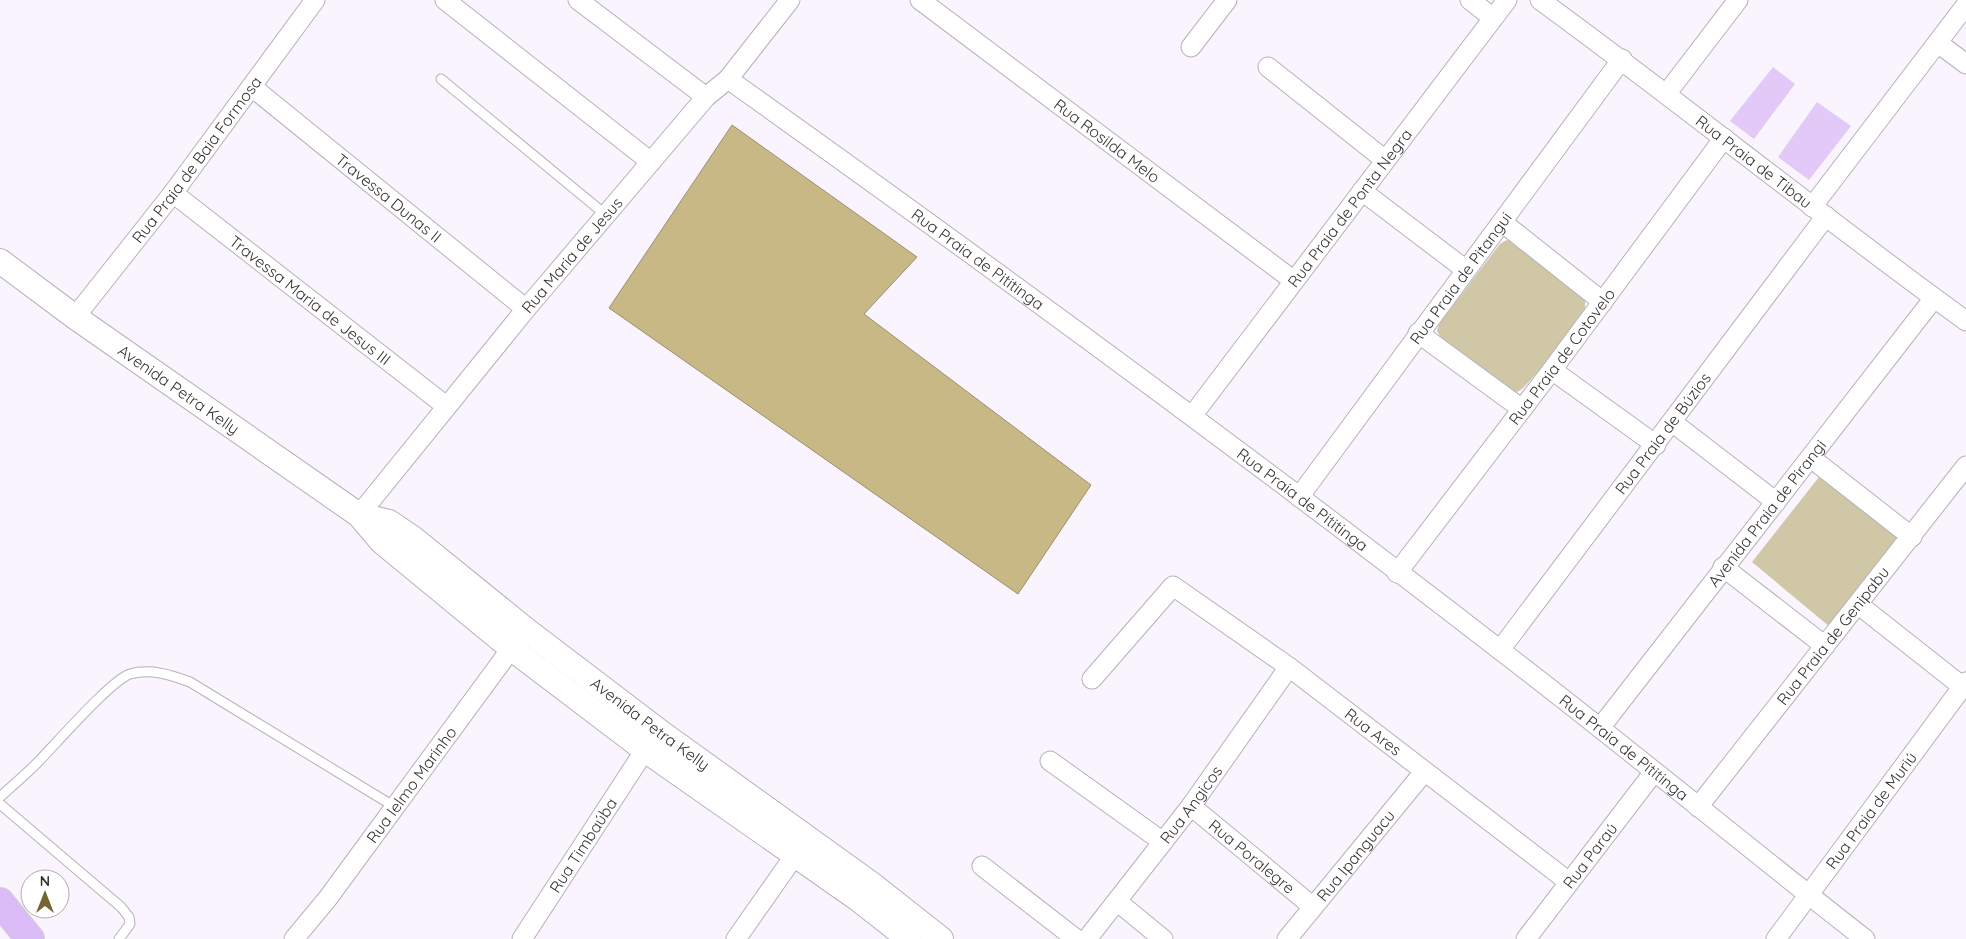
<svg xmlns="http://www.w3.org/2000/svg" width="1966" height="939" font-family="Quicksand,sans-serif">
<style>
.green{fill:#d0c7a7}
.water{fill:#c7b885;stroke:#9b906d}
.building{fill:#e2c9f8}
.lines{fill:none;stroke-linecap:round;stroke-linejoin:round}
.service-casing{stroke:#b6b1bb;stroke-width:11}
.minor-casing{stroke:#b6b1bb;stroke-width:21}
.tertiary-casing{stroke:#b6b1bb;stroke-width:26}
.primary-casing{stroke:#d2d2d3;stroke-width:30}
.service{stroke:#fff;stroke-width:9}
.minor{stroke:#fff;stroke-width:19}
.tertiary{stroke:#fff;stroke-width:24}
.primary{stroke:#dbbbf5;stroke-width:28}
.labels{text-anchor:middle;stroke-width:4;stroke-linejoin:round;paint-order:stroke}
.street-label{font-size:16px;fill:#343336;stroke:#fff}
</style>
<rect width="100%" height="100%" fill="#f9f4fd"/>
<!-- green -->
<g class="green">
<path d="M1507,240l4,1 74,57v11c-12,15 -54,77 -68,83l-8,-2 -68,-52 -4,-7 2,-7 61,-80z"/>
<path d="M1823,472l77,65 -70,90 -78,-65z"/>
</g>
<!-- water -->
<path class="water" d="M732,125l185,132 -53,57 227,171 -73,109 -409,-286z"/>
<!-- building -->
<g class="building">
<path d="M1773,67l22,17 -41,55 -24,-18z"/>
<path d="M1817,102l34,24 -42,54 -31,-23z"/>
</g>
<g class="lines">
<defs>
<g id="service">
<path d="M441,79l165,136"/>
<path d="M0,797c12,-11 25,-22 37,-34 18,-18 73,-82 93,-89 20,-6 41,1 60,8l205,125"/>
<path d="M0,804l121,103 8,10 1,7 -11,15"/>
</g>
<g id="minor">
<path d="M445,0l206,162"/>
<path d="M578,0l128,97"/>
<path id="s1" d="M920,0l374,281"/>
<path d="M1470,0l23,18"/>
<path id="s2" d="M1540,0c144,105 282,217 426,321"/>
<path d="M1938,43l28,21"/>
<path d="M1191,47l36,-47"/>
<path d="M1268,67l117,93"/>
<path id="s3" d="M728,79c261,186 519,375 772,571 123,94 243,194 365,289"/>
<path id="s4" d="M252,87l274,222"/>
<path d="M1667,93l71,-93"/>
<path d="M1362,191l104,79"/>
<path id="s5" d="M173,193l273,213"/>
<path d="M1812,207l154,-202"/>
<path d="M1502,222l101,80"/>
<path id="s6" d="M75,317l98,-124 142,-193"/>
<path d="M1418,333l104,76"/>
<path d="M1552,370l104,75"/>
<path id="s7" d="M1192,416l315,-416"/>
<path d="M1672,422l104,80"/>
<path d="M1811,458l101,79"/>
<path id="s8" d="M1299,497l323,-438"/>
<path id="s9" d="M359,515l167,-206 180,-212 22,-18 62,-79"/>
<path d="M1723,567l102,79"/>
<path id="s10" d="M1397,573l155,-203 172,-232"/>
<path d="M1859,605l104,82"/>
<path id="s11" d="M1500,650l326,-434"/>
<path id="s12" d="M1092,679l81,-93 116,81 280,215"/>
<path id="s13" d="M1600,728l334,-430"/>
<path d="M1050,761l113,81"/>
<path id="s14" d="M1191,806l121,100"/>
<path id="s15" d="M1698,807l268,-341"/>
<path d="M982,866l94,73"/>
<path d="M1118,902l45,37"/>
<path id="s16" d="M294,939l34,-41 191,-260"/>
<path id="s17" d="M522,939l123,-189"/>
<path d="M736,939l59,-84"/>
<path id="s18" d="M1087,939l104,-133 98,-139"/>
<path id="s19" d="M1287,939l137,-167"/>
<path id="s20" d="M1526,939l128,-167"/>
<path id="s21" d="M1776,939l190,-257"/>
</g>
<g id="tertiary">
<path id="s22" d="M0,261l75,56 284,198 23,27 130,107 133,101 213,149 51,40"/>
<path id="s23" d="M359,515l30,7 25,17 111,90 138,105 207,149 71,56"/>
</g>
<path id="primary" d="M0,902l30,37"/>
</defs>
<!-- service casing -->
<use href="#service" class="service-casing"/>
<!-- minor casing -->
<use href="#minor" class="minor-casing"/>
<!-- tertiary casing -->
<use href="#tertiary" class="tertiary-casing"/>
<!-- primary casing -->
<use href="#primary" class="primary-casing"/>
<!-- service -->
<use href="#service" class="service"/>
<!-- minor -->
<use href="#minor" class="minor"/>
<!-- tertiary -->
<use href="#tertiary" class="tertiary"/>
<!-- primary -->
<use href="#primary" class="primary"/>
</g>
<g class="labels">
<!-- street labels -->
<g class="street-label">
<text dy="6" stroke="none"><textPath href="#s1" startOffset="234">Rua Rosilda Melo</textPath></text>
<text dy="6" stroke="none"><textPath href="#s6" startOffset="199">Rua Praia de Baia Formosa</textPath></text>
<text dy="6" stroke="none"><textPath href="#s2" startOffset="268">Rua Praia de Tibau</textPath></text>
<text dy="6" stroke="none"><textPath href="#s4" startOffset="176">Travessa Dunas II</textPath></text>
<text dy="6" stroke="none"><textPath href="#s7" startOffset="261">Rua Praia de Ponta Negra</textPath></text>
<text dy="6" stroke="none"><textPath href="#s9" startOffset="336">Rua Maria de Jesus</textPath></text>
<text dy="6" stroke="none"><textPath href="#s3" startOffset="308">Rua Praia de Pititinga</textPath></text>
<text dy="6" stroke="none"><textPath href="#s8" startOffset="272">Rua Praia de Pitangui</textPath></text>
<text dy="6" stroke="none"><textPath href="#s5" startOffset="174">Travessa Maria de Jesus III</textPath></text>
<text dy="6" stroke="none"><textPath href="#s10" startOffset="272">Rua Praia de Cotovelo</textPath></text>
<text dy="6" stroke="none"><textPath href="#s22" startOffset="220">Avenida Petra Kelly</textPath></text>
<text dy="6" stroke="none"><textPath href="#s11" startOffset="271">Rua Praia de Búzios</textPath></text>
<text dy="6" stroke="none"><textPath href="#s3" startOffset="712">Rua Praia de Pititinga</textPath></text>
<text dy="6" stroke="none"><textPath href="#s13" startOffset="272">Avenida Praia de Pirangi</textPath></text>
<text dy="6" stroke="none"><textPath href="#s15" startOffset="218">Rua Praia de Genipabu</textPath></text>
<text dy="6" stroke="none"><textPath href="#s23" startOffset="361">Avenida Petra Kelly</textPath></text>
<text dy="6" stroke="none"><textPath href="#s12" startOffset="371">Rua Ares</textPath></text>
<text dy="6" stroke="none"><textPath href="#s3" startOffset="1118">Rua Praia de Pititinga</textPath></text>
<text dy="6" stroke="none"><textPath href="#s16" startOffset="194">Rua Ielmo Marinho</textPath></text>
<text dy="6" stroke="none"><textPath href="#s18" startOffset="170">Rua Angicos</textPath></text>
<text dy="6" stroke="none"><textPath href="#s21" startOffset="160">Rua Praia de Muriú</textPath></text>
<text dy="6" stroke="none"><textPath href="#s17" startOffset="112">Rua Timbaúba</textPath></text>
<text dy="6" stroke="none"><textPath href="#s19" startOffset="108">Rua Ipanguacu</textPath></text>
<text dy="6" stroke="none"><textPath href="#s14" startOffset="79">Rua Poralegre</textPath></text>
<text dy="6" stroke="none"><textPath href="#s20" startOffset="105">Rua Paraú</textPath></text>
</g>
</g>
<!-- north arrow -->
<g transform="translate(45 894)"><circle r="24" fill="#ffffff" stroke="#aeadaf"/>
<path d="M0-4L9 19L0 12L-9 19Z" fill="#736432"/>
<text y="-8" font-size="14" font-weight="bold" text-anchor="middle" fill="#343336">N</text>
</g>
</svg>
